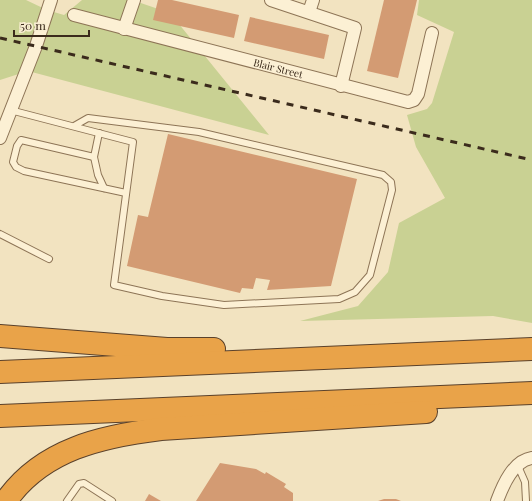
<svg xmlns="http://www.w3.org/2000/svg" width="532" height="501" font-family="'Playfair Display',serif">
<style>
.green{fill:#c9d193}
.building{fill:#d39b73}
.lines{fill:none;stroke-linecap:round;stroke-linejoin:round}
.service-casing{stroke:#8d7456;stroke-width:8}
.minor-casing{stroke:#8d7456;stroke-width:14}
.motorway-casing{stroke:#5a412b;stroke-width:24}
.service{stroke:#fcf0d4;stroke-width:6}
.minor{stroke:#fcf0d4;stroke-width:12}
.motorway{stroke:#e9a349;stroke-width:22}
.rail{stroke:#3b2b1c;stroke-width:3;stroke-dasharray:7 7;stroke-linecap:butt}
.labels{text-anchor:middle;stroke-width:3.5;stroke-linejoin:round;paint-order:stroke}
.street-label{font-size:10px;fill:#3b2b1c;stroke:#f8edd1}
</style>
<rect width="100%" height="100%" fill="#f2e3c0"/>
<!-- green -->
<g class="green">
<path d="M0,0h26l21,10 17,5 18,-15h50l38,13 99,122 -241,-64 -28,9z"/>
<path d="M419,0h113v323l-39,-7 -193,5 58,-15 30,-34 11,-49 46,-25 -29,-51 -9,-32 20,-6 5,-6 22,-71 -37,-17z"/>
</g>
<!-- building -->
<g class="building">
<path d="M158,0h14l67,15 -5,23 -81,-18z"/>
<path d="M384,0h33l-19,78 -31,-7z"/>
<path d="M250,17l79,18 -5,24 -80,-18z"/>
<path d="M168,134l189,45 -26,107 -64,4 3,-10 -14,-2 -3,11 -11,-1 -2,5 -113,-27 11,-51 10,2z"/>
<path d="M220,463l36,6 9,5 1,-2 20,12 -2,3 9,6v8h-97z"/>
<path d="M149,494l12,7h-16z"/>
<path d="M384,499h12l5,2h-23z"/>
</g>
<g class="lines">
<defs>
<g id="service">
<path d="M10,110l123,32 -19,143 48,11 62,9 115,-6 16,-7 15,-17 22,-85 -1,-8 -8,-7 -184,-43 -111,-14 -14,8"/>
<path d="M99,133l-5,24 -73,-17 -4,6 -4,16 3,5 8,4 102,22"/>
<path d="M94,157l4,18 6,13"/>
<path d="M0,234l49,25"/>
<path d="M518,466l7,16 1,19"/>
<path d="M67,501l12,-17 5,-1 28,18"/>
</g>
<g id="minor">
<path d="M271,0l84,28 -14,58"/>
<path d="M309,12l4,-12"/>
<path id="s1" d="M74,15l334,87 6,-2 4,-6 14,-61"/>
<path d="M124,29l10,-29"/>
<path d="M0,138l36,-92 15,-46"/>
<path d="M497,501c6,-16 16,-40 35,-43"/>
</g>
<g id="motorway">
<path d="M0,336l167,13h47"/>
<path d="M0,372l532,-23"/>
<path d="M0,416l532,-23"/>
<path d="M6,501c36,-52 97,-65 155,-72l265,-17"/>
</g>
</defs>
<!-- service casing -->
<use href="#service" class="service-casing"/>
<!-- minor casing -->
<use href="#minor" class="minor-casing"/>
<!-- motorway casing -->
<use href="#motorway" class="motorway-casing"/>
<!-- service -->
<use href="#service" class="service"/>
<!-- minor -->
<use href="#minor" class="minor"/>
<!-- motorway -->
<use href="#motorway" class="motorway"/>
<!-- rail -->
<path class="rail" d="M0,38l532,122"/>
</g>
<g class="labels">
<!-- street labels -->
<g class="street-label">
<text dy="4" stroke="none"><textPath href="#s1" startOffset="211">Blair Street</textPath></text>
</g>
</g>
<!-- scale -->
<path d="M14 30v6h75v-6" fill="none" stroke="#3b2b1c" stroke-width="2"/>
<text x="20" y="30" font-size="12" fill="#3b2b1c" stroke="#f8edd1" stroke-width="3" paint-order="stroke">50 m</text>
</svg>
